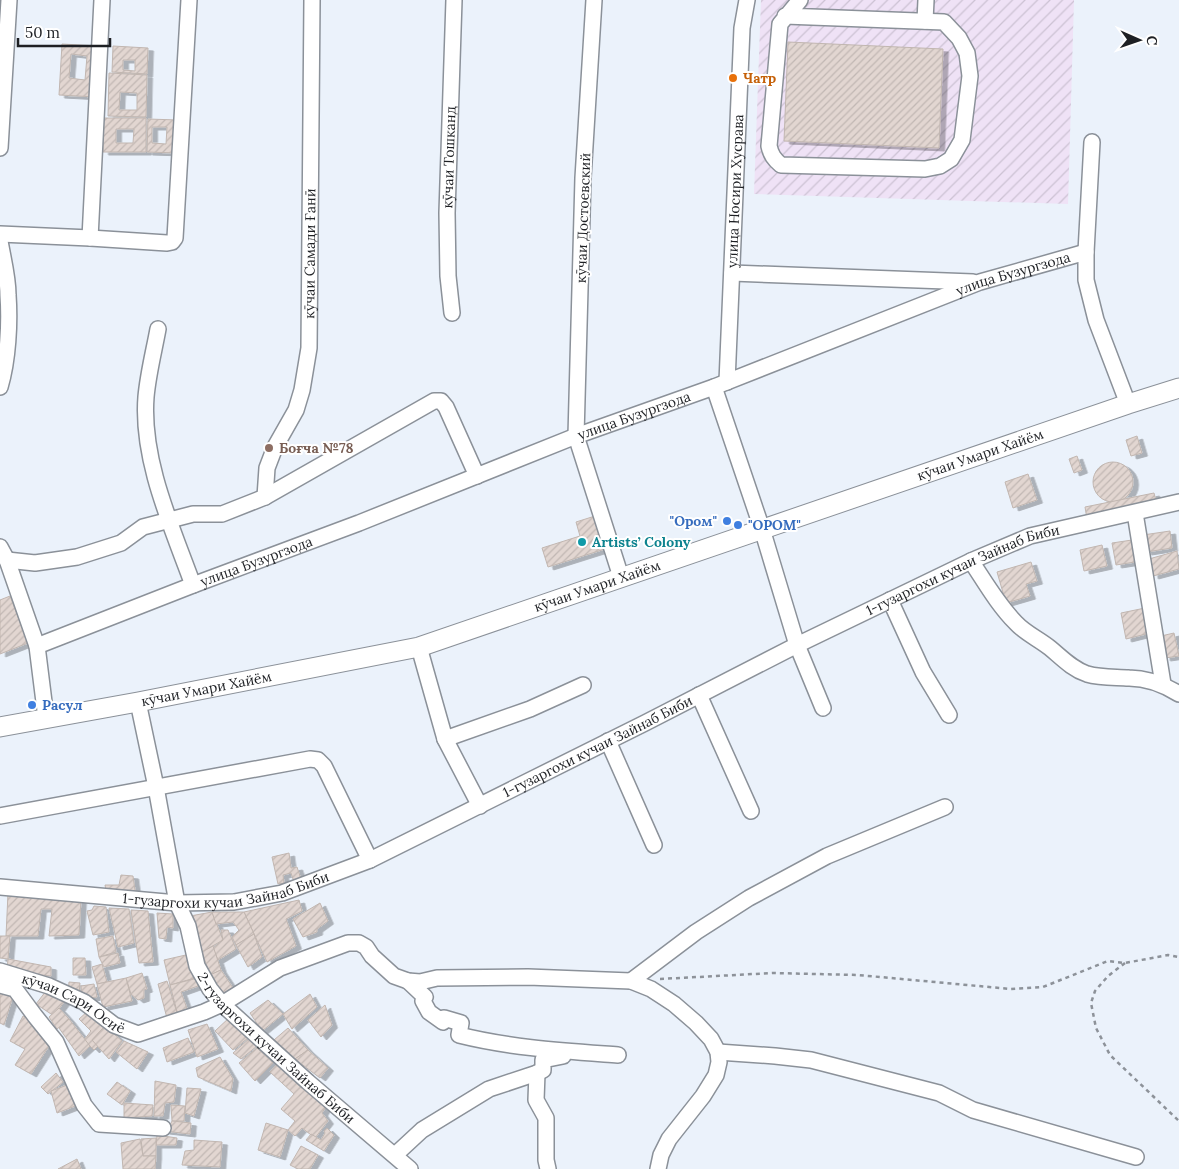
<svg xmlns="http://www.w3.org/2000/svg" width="1179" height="1169" font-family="Lora,serif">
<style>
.industrial{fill:url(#industrial-furrows)}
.building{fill:url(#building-hatch);stroke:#c1b6b0;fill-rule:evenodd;filter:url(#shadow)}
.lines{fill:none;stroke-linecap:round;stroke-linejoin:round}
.minor-casing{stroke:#8b9199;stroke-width:18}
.major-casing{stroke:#8b9199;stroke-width:21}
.path{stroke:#8d9299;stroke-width:2.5;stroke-dasharray:4 4;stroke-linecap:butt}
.minor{stroke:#fff;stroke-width:15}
.major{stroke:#fff;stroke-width:19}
.food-dot{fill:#e8710a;stroke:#fff;stroke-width:2}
.education-dot{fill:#8d6e63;stroke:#fff;stroke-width:2}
.shop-dot{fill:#3f7fe0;stroke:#fff;stroke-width:2}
.culture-dot{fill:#0f9aa8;stroke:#fff;stroke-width:2}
.labels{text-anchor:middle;stroke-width:4;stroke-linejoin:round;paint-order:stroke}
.food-label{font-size:14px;font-weight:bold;fill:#c56008;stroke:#fff;text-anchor:start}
.street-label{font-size:14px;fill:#1e2024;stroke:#fff}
.education-label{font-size:14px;font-weight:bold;fill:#785e54;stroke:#fff;text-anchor:start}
.shop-label{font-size:14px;font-weight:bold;fill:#366cbe;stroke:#fff;text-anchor:start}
.culture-label{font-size:14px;font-weight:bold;fill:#0d838f;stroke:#fff;text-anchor:start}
</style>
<defs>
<pattern id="industrial-furrows" width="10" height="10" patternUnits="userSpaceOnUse" patternTransform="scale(1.25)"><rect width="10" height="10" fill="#efe2f6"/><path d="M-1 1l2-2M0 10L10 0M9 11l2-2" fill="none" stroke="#ccc2d3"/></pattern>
<pattern id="building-hatch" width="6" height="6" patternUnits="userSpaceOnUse" patternTransform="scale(1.25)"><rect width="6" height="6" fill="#e2d6d1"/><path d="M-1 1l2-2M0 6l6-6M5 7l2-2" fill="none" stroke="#c1b7b3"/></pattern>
<filter id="shadow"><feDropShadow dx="5.5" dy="3" stdDeviation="0" flood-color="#0004"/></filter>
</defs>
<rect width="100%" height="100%" fill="#ebf2fb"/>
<!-- industrial -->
<path class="industrial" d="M761,0h313l-6,204 -314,-10z"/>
<!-- building -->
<g class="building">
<path d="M788,42l155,7 -4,99 -155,-7z"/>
<path d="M62,44l36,2 -2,51 -37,-2zM71,54l16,2 -2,24 -16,-2z"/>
<path d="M113,46l35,2 -1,26 -35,-2zM123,60h12v11l-12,-1z"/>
<path d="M109,73l38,2 -1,42 -38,-1zM120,92l17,1v17h-18z"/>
<path d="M103,118h43v34h-43zM116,129h18l-1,14h-17z"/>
<path d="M148,119l30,1 -1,33 -30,-1zM152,127h15l-1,17 -14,-1z"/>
<path d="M1137,436l5,17 -11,3 -5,-16z"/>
<path d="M1077,456l5,14 -8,3 -5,-14z"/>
<circle cx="1113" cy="482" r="20"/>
<path d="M1028,474l9,26 -24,8 -8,-26z"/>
<path d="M1154,493l3,12 -70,14 -2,-12z"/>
<path d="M595,516l10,33 -57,18 -6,-19 38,-12 -4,-14z"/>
<path d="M1170,531l2,17 -26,4 -3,-17z"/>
<path d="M1132,540l3,22 -19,3 -4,-22z"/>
<path d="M1102,545l5,21 -23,5 -4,-21z"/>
<path d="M1177,551l2,18 -26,7 -4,-17z"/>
<path d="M1031,562l6,19 -11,3 4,12 -24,7 -9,-31z"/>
<path d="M10,596l18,47 -28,11v-54z"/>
<path d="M1145,608l5,25 -24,6 -5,-26z"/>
<path d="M1174,633l5,23 -14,2 -4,-22z"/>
<path d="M289,853l2,15 6,-1 4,12 -7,3 -3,-9 -8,2 1,8 -6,1 -6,-27z"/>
<path d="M121,875l12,1 3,21h-29l-2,-12h14z"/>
<path d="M8,893l73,6 -2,36 -30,1 3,-27h-11l-3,27h-32z"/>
<path d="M299,900l3,11 -16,8 10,27 -29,16 -23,-50z"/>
<path d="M320,903l8,18 -11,8v3l-14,5 -10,-18z"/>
<path d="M94,906l12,1 3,25 -16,3 -6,-24 5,-1z"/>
<path d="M109,908l20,1 5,34 -16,4z"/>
<path d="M131,910l17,1 5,51 -14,1z"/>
<path d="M212,912l11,28 -21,12 -12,-36z"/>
<path d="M212,912h32l10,22 -18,11 -4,-8 7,-7 -6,-8 -17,2z"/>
<path d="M157,913l16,1v14l-6,-1 -1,12 -7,-1z"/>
<path d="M221,930h7l8,19 -18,11 -5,-12 10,-8z"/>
<path d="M254,934l8,23 -14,10 -12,-22z"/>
<path d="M0,936h10l-2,23 -8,-1z"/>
<path d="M113,936l3,16 -17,5 -3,-18z"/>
<path d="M213,946l8,24 -11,5 -8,-23z"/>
<path d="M118,953l2,10 -16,4 -5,-10z"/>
<path d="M190,954l5,24 -25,7 -6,-25z"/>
<path d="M73,958h12l1,17h-13z"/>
<path d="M8,959l43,8v9l-44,-5z"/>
<path d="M102,964l5,18 -10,2 -5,-17z"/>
<path d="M221,970l12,18 -10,7 -13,-20z"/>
<path d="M142,973l5,16 -3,1v8l-6,2 -7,-6 -5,-16z"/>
<path d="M126,978l6,23 -29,6 -6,-23z"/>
<path d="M198,978v8l-17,6 8,22 -10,5 -9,-34z"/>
<path d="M167,981l12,38 -11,3 -10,-38z"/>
<path d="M69,982l11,1 -1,12h-11z"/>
<path d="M94,984l3,13 -15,2 -1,-13z"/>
<path d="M46,991l18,11 -10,14 -18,-12z"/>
<path d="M0,993l13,3 -9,29 -4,-2z"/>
<path d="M310,994l7,13 -25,22 -9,-15z"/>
<path d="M268,1000l15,14 -21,17 -12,-18z"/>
<path d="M325,1005l7,20 -11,12 -13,-17z"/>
<path d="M59,1008l10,11 -12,10 -8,-12z"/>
<path d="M88,1011l17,15 -13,14 6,6 -4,4 -10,-10 7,-9 -12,-12z"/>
<path d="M23,1016l12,3 -3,7 11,6 9,9 -21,33 -16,-9 10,-16 -15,-8z"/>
<path d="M230,1017l18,21 -15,12 -18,-19z"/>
<path d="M69,1019l21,27 -11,10 -20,-28z"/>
<path d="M207,1024l11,25 -21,8 -9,-27z"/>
<path d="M105,1026l17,15 -13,18 -17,-19z"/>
<path d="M288,1028l20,22 -13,9 -21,-19z"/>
<path d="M188,1038l6,14 -27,10 -4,-14z"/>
<path d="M250,1038l7,8 -16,13 -8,-6z"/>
<path d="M124,1041l24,11 -11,17 -21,-17z"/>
<path d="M257,1048l16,15 -18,18 -16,-18z"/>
<path d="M308,1050l20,18 -8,10 -25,-19z"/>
<path d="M220,1057l13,22 -2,12 -33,-14 -2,-9z"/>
<path d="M278,1063l49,42 -5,8 6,8 -13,17 -13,-10 -7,8 -7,-6 7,-9 -14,-12 13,-15 -24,-22z"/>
<path d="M56,1073l7,9 -15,12 -7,-7z"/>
<path d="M155,1081l21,4 -2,17 -9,1 -2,13h-9z"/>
<path d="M117,1082l13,9 -8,14 -15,-11z"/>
<path d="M70,1084l8,21 -21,8 -6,-22z"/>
<path d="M187,1088l14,1 -7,27 -9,-3z"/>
<path d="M124,1103l29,2 -1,11 -28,2z"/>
<path d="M171,1105l14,1 -1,15h-12z"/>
<path d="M172,1121l19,2 -1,11 -26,-3 3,-7 3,1z"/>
<path d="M266,1123l22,7 -8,27 -22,-7z"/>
<path d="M327,1128l7,7 -10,16 -18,-11 5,-6 10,6 4,-7 -1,-2z"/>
<path d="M157,1135l20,3 -1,7h-20z"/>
<path d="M156,1138v18h-13l-2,-17z"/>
<path d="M140,1139l3,17h13l-1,13h-32l-2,-26z"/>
<path d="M194,1140l28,2 -2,25 -38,-2 3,-14 9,-1z"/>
<path d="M301,1146l17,9 -8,14h-12l-8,-4z"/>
<path d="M77,1159l4,10h-23z"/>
</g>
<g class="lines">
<defs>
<g id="minor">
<path d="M594,0l-11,178 -7,258 45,141"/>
<path d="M785,16l159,6 15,16 8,15 3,23 -8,64 -11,19 -11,7 -15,3 -144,-4c-7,-6 -10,-10 -12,-19l11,-122 20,-24"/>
<path d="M925,21l1,-21"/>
<path d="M0,148l9,-148"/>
<path d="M0,234l90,4 77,5 5,-1 3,-4 14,-238"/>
<path d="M90,238l12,-238"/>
<path d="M0,241c3,18 8,36 8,54 2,28 0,65 -8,92"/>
<path d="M1086,252l6,-110"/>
<path d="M732,273l241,9"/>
<path id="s1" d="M452,313l-4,-37 -1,-63 7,-213"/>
<path d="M158,329c-4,22 -10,45 -12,68 -5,63 26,130 47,188"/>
<path id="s2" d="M727,382l15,-354 5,-28"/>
<path d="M714,387l48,142 35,116 26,63"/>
<path id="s3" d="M265,497l2,-29 8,-21 21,-37 6,-20 7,-42 3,-348"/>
<path d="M1135,513l28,171"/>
<path d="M0,547l7,13 30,86 9,72"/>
<path d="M7,560l28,3 42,-6 44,-14 22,-16 50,-13h29l43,-17 169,-96h7l5,6 31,69"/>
<path d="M971,561c14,21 27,44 45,62 9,10 23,16 34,25 11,9 22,21 37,26 14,4 27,3 42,4 19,0 34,6 50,16"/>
<path d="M890,600l33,72 26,43"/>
<path id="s4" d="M37,646l156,-61 166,-62 217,-87 138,-49 266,-105 106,-30v28l10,40 32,84"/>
<path d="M419,647l26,92 35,67"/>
<path d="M699,695l52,116"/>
<path id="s5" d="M138,702l18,85 21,116 11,23 9,40 13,23 12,15 86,78 102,87"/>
<path d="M445,739l85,-30 53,-24"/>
<path d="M608,741l46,104"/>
<path d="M0,816l310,-57 8,1 6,6 46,94"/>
<path id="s6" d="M0,887l177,16 57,-1 48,-9 88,-33 275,-137 152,-78 174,-84 59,-25 149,-34"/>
<path id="s7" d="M0,971l49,15 35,16 30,23 24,9 66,-22 18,-8 58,-36 68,-25h11l7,4 6,9 22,20 14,5 12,1 17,-4 91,-1 103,4 20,8 23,15 22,19 15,16 7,13 1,10 -3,13 -13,21 -34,43 -8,16 -3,14"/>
<path d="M408,981l17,16 -2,4 6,11 14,10 1,-4 17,5 -2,12c52,13 105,16 159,20"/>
<path d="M631,981l65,-49 53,-34 78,-42 118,-49"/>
<path d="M0,985l15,4 20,27 21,26 28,63 15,19 64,4"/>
<path d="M718,1052l57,4 36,4 128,33 34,17 163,47"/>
<path d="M537,1073l-1,27 10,18v42l2,9"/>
<path d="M395,1155l27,-25 67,-41 48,-16 6,-3v-10l20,-4"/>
</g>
<g id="major">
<path id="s8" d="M0,727l138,-25 281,-55 709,-243 51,-16"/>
</g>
</defs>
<!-- minor casing -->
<use href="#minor" class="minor-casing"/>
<!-- major casing -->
<use href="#major" class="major-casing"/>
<!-- path -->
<g class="path">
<path d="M1125,963l-17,13 -13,15 -4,12 5,25 14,27 69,66"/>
<path d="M660,979l113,-6 85,2 153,14 32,-2 65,-26 17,2 43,-8 11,2"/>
</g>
<!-- minor -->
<use href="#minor" class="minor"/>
<!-- major -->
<use href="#major" class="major"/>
</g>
<!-- markers -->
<circle class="food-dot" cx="733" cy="78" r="5"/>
<circle class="education-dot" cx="269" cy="448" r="5"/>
<g class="shop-dot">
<circle cx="727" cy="521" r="5"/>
<circle cx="738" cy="525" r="5"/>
<circle cx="32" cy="705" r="5"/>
</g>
<circle class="culture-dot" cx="582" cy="542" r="5"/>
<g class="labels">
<!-- food labels -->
<g class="food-label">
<text x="743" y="83">Чатр</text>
</g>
<!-- street labels -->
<g class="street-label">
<text dy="5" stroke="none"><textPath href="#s1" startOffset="156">кӯчаи Тошканд</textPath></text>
<text dy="5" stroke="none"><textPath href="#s2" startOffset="191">улица Носири Хусрава</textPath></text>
<text transform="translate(583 218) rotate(-88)" y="5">кӯчаи Достоевский</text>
<text dy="5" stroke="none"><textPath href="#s3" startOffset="252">кӯчаи Самади Ғанӣ</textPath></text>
<text dy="5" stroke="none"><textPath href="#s4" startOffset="1045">улица Бузургзода</textPath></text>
<text dy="5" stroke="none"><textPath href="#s4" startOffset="640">улица Бузургзода</textPath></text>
<text dy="5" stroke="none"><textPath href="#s8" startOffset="1020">кӯчаи Умари Хайём</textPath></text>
<text dy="5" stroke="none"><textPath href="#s4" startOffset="235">улица Бузургзода</textPath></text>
<text dy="5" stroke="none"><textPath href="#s6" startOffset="1038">1-гузаргохи кучаи Зайнаб Биби</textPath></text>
<text dy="5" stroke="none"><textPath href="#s8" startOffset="615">кӯчаи Умари Хайём</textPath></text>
<text dy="5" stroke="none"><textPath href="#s8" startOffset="210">кӯчаи Умари Хайём</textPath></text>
<text dy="5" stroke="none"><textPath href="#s6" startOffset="632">1-гузаргохи кучаи Зайнаб Биби</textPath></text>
<text dy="5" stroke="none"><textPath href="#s6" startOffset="228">1-гузаргохи кучаи Зайнаб Биби</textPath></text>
<text dy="5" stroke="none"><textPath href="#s7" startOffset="81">кӯчаи Сари Осиё</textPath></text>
<text dy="5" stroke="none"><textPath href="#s5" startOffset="386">2-гузаргохи кучаи Зайнаб Биби</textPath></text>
</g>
<!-- education labels -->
<g class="education-label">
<text x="279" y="453">Боғча №78</text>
</g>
<!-- shop labels -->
<g class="shop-label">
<text x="717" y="526" text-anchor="end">"Oром"</text>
<text x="748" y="530">"OPOM"</text>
<text x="42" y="710">Расул</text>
</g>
<!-- culture labels -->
<g class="culture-label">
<text x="592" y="547">Artists’ Colony</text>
</g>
</g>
<!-- north arrow -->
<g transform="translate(1139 40) rotate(92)" stroke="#ffffff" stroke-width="4" paint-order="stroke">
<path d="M0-4L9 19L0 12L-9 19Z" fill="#1e2024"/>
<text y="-8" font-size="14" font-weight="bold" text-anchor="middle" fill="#1e2024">С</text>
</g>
<!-- scale -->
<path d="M18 38v8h92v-8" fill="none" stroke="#1e2024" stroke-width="2.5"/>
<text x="25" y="38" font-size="15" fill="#1e2024" stroke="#ffffff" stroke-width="4" paint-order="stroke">50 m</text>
</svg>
